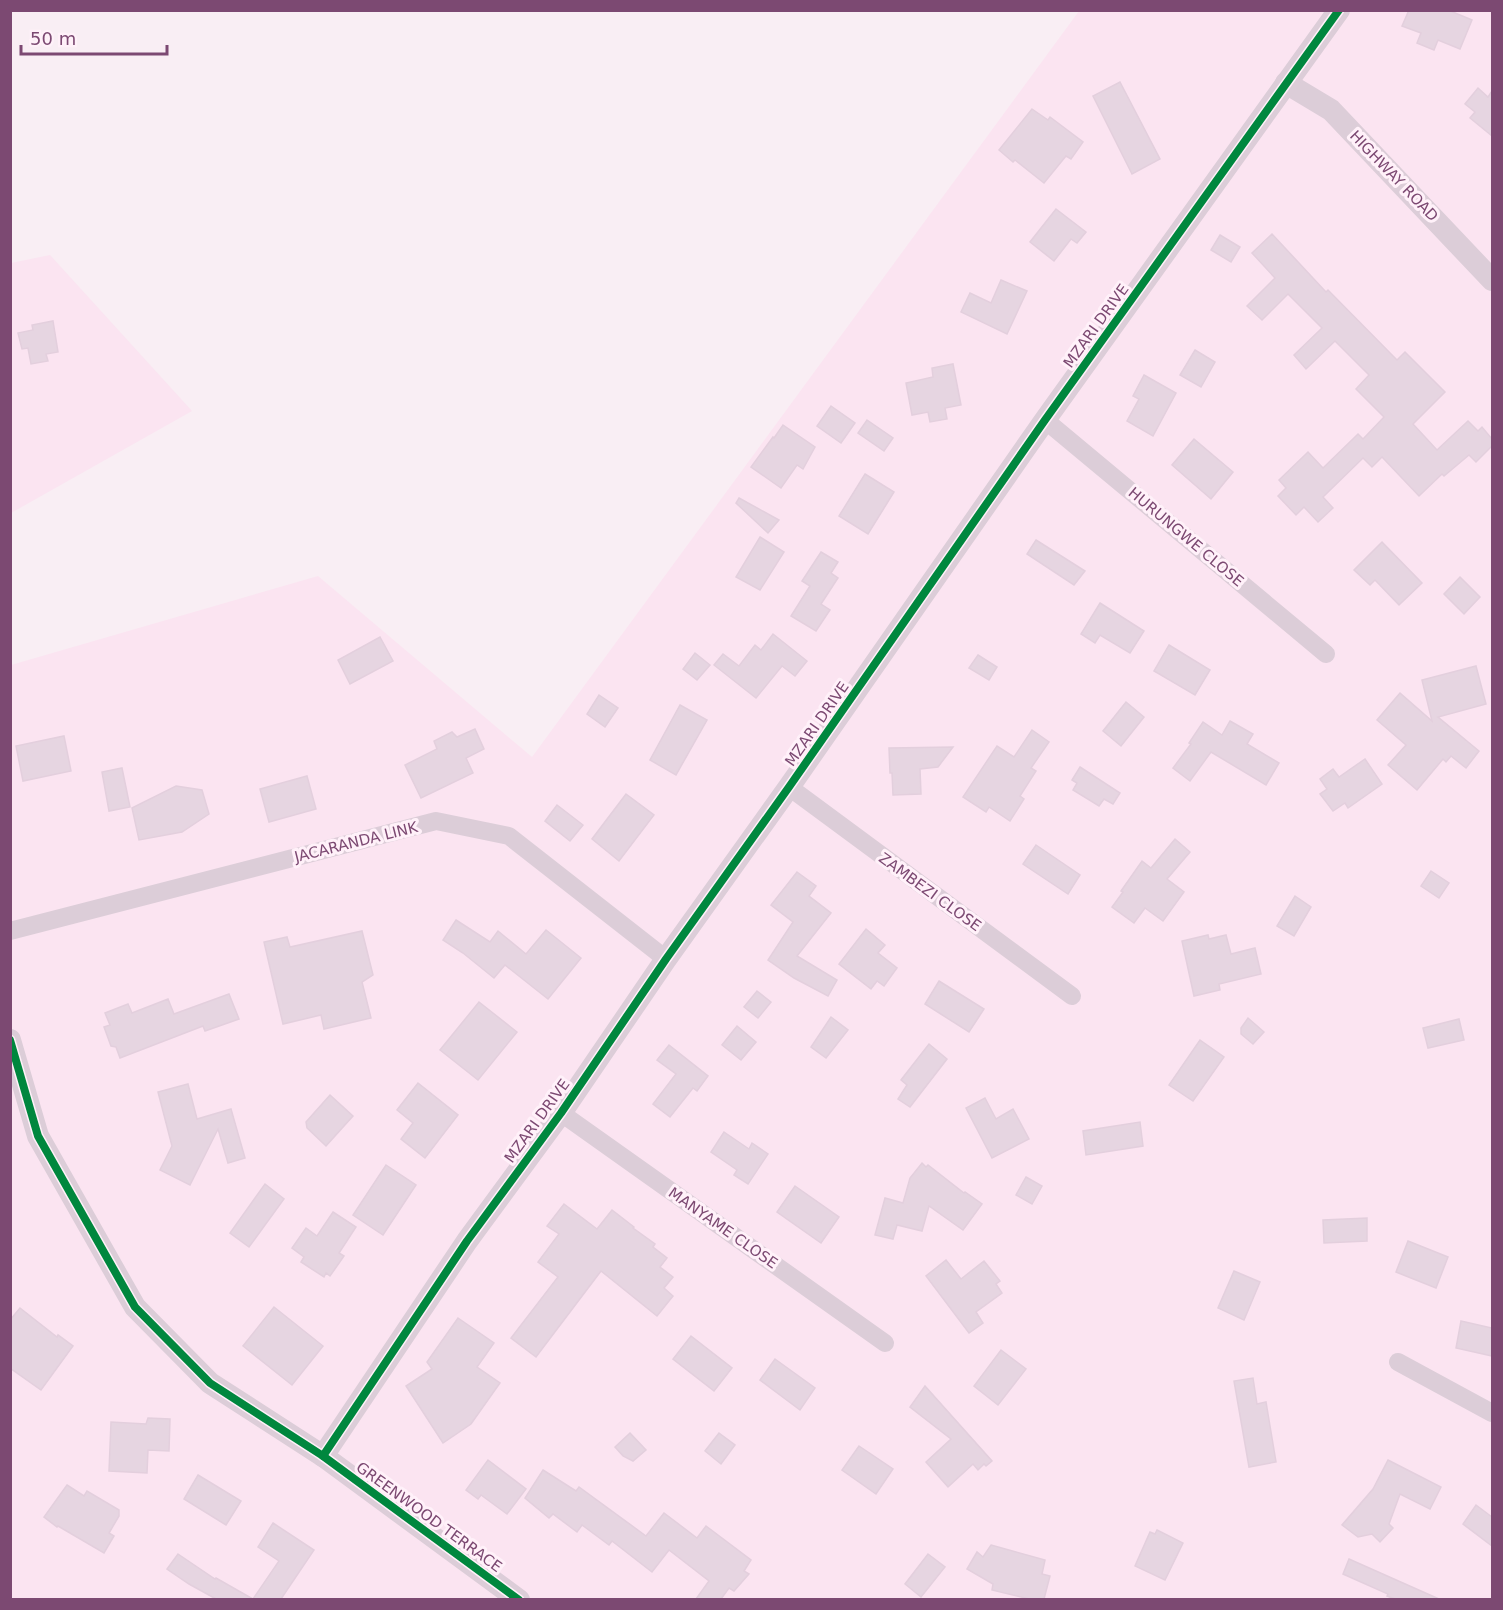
<svg xmlns="http://www.w3.org/2000/svg" width="1503" height="1610" font-family="'DejaVu Sans',sans-serif">
<style>
.residential{fill:#fbe4f1}
.building{fill:#e6d5e1;stroke:#e3cfdd;stroke-width:1.5}
.lines{fill:none;stroke-linecap:round;stroke-linejoin:round}
.minor{stroke:#dccdd8;stroke-width:18}
.tertiary{stroke:#dccdd8;stroke-width:22}
.cycleway-casing{stroke:#fff1f9;stroke-width:11}
.cycleway{stroke:#00873e;stroke-width:8}
.labels{text-anchor:middle;stroke-width:6;stroke-linejoin:round;paint-order:stroke}
.street-label{font-size:15px;fill:#7c4972;stroke:#fff1f9}
</style>
<rect width="100%" height="100%" fill="#f9eef4"/>
<!-- residential -->
<g class="residential">
<path d="M1079,11h413v1588l-1481,1v-935l307,-89 214,181z"/>
<path d="M50,255l142,156 -181,102v-250z"/>
</g>
<!-- building -->
<g class="building">
<path d="M1409,10h39l24,10 -12,29 -22,-9 -4,10 -17,-7 4,-10 -19,-7z"/>
<path d="M1120,82l40,77 -28,15 -39,-78z"/>
<path d="M1478,88l10,9 4,-6v45l-22,-18 5,-6 -10,-8z"/>
<path d="M1032,109l16,11 2,-3 33,25 -12,17 -5,-3 -22,27 -29,-23 -2,2 -14,-12z"/>
<path d="M1056,209l30,23 -9,11 -6,-4 -17,22 -24,-19z"/>
<path d="M1272,234l54,58 2,-2 69,70 8,-8 40,40 -32,32 24,26 31,-29 10,10 4,-4 10,12v7l-16,16 -7,-7 -25,21 -2,-2 -23,22 -37,-39 -10,10 -9,-9 -40,39 10,11 -15,14 -14,-15 -8,8 -18,-19 8,-8 -7,-8 29,-28 15,16 35,-34 5,5 21,-22 -28,-28 13,-14 -34,-34 -29,28 -12,-14 28,-27 -34,-34 -26,26 -15,-14 28,-28 -23,-25z"/>
<path d="M1220,235l20,12 -9,15 -20,-12z"/>
<path d="M1001,280l26,11 -20,43 -46,-22 9,-19 21,10z"/>
<path d="M53,321l5,31 -12,2 2,7 -17,3 -3,-16 -6,1 -4,-16 15,-3 -1,-5z"/>
<path d="M1195,350l20,12 -14,25 -21,-12z"/>
<path d="M953,364l8,41 -16,3 2,11 -17,3 -2,-10 -16,3 -6,-32 27,-6 -1,-9z"/>
<path d="M1144,375l32,18 -23,43 -26,-15 12,-22 -6,-3z"/>
<path d="M831,406l24,17 -14,20 -24,-17z"/>
<path d="M867,420l26,18 -9,13 -26,-18z"/>
<path d="M783,425l32,22 -12,22 -6,-4 -16,23 -30,-21 22,-30 1,1z"/>
<path d="M1194,439l39,33 -22,27 -39,-34z"/>
<path d="M865,474l29,18 -26,42 -29,-18z"/>
<path d="M739,498l40,22 -11,13 -32,-30z"/>
<path d="M760,537l24,15 -24,38 -24,-13z"/>
<path d="M1036,540l49,31 -11,14 -47,-31z"/>
<path d="M1382,542l40,41 -23,22 -24,-25 -5,5 -16,-15z"/>
<path d="M821,552l17,10 -7,11 7,5 -17,26 9,6 -14,21 -25,-15 19,-30 -8,-5z"/>
<path d="M1460,577l20,20 -16,17 -20,-20z"/>
<path d="M1100,603l44,28 -14,22 -30,-18 -5,8 -14,-9z"/>
<path d="M773,634l34,27 -12,15 -13,-10 -26,32 -42,-33 9,-11 16,12 16,-21 6,5z"/>
<path d="M380,637l13,24 -43,23 -12,-24z"/>
<path d="M1169,645l41,25 -15,25 -41,-24z"/>
<path d="M695,653l15,12 -13,15 -14,-11z"/>
<path d="M978,655l19,12 -8,13 -20,-12z"/>
<path d="M1476,666l10,38 -48,13 41,34 -13,17 -15,-12 -5,6 -3,-3 -26,31 -29,-25 18,-20 -29,-25 23,-27 32,28 -10,-41z"/>
<path d="M599,695l19,13 -13,19 -18,-13z"/>
<path d="M1126,702l18,15 -23,29 -18,-15z"/>
<path d="M680,705l27,15 -31,55 -26,-15z"/>
<path d="M1230,721l23,13 -6,10 32,19 -13,22 -55,-33 -21,29 -17,-13 18,-24 -2,-1 14,-21 19,13z"/>
<path d="M475,729l9,20 -18,9 7,15 -52,25 -16,-33 32,-16 -3,-8 18,-9 5,5z"/>
<path d="M1032,730l17,12 -18,26 5,3 -16,25 4,3 -14,22 -21,-14 -3,5 -23,-15 34,-51 17,11z"/>
<path d="M64,736l7,35 -48,10 -7,-35z"/>
<path d="M953,747l-15,20 -18,2 1,25 -28,1 -1,-22h-2l-1,-25z"/>
<path d="M1365,759l17,25 -34,24 -3,-5 -12,8 -13,-17 7,-5 -7,-10 13,-10 6,8z"/>
<path d="M1080,767l40,26 -7,11 -9,-5 -5,7 -26,-16 4,-7 -5,-3z"/>
<path d="M122,768l8,39 -21,4 -7,-39z"/>
<path d="M307,776l9,33 -47,13 -9,-33z"/>
<path d="M176,786l26,4 7,24 -27,18 -43,8 -7,-32z"/>
<path d="M626,794l28,21 -35,46 -27,-22z"/>
<path d="M557,805l26,20 -13,16 -25,-20z"/>
<path d="M1175,839l15,13 -23,27 17,13 -21,29 -18,-13 -11,15 -22,-16 11,-15 -2,-1 21,-30 9,7z"/>
<path d="M1036,845l44,30 -12,19 -45,-30z"/>
<path d="M1431,871l18,12 -10,15 -18,-12z"/>
<path d="M797,872l19,14 -7,10 22,17 -34,43 40,24 -9,16 -34,-18 -26,-18 25,-38 -22,-17z"/>
<path d="M1295,896l16,11 -17,29 -17,-10z"/>
<path d="M456,920l34,22 8,-11 28,23 20,-24 35,28 -33,41 -43,-34 -11,13 -31,-25 -20,-13z"/>
<path d="M866,929l19,16 -7,8 19,15 -13,18 -7,-5 -6,8 -32,-25z"/>
<path d="M362,931l11,44 -11,7 9,36 -47,11 -3,-14 -38,9 -19,-82 23,-5 3,10z"/>
<path d="M1208,935l1,4 17,-4 5,19 24,-6 6,26 -42,10 1,6 -26,6 -12,-55z"/>
<path d="M939,981l45,28 -15,23 -44,-28z"/>
<path d="M757,991l14,11 -13,16 -14,-11z"/>
<path d="M229,994l10,25 -34,12 -2,-5 -83,32 -4,-11 -5,-1 -7,-19 6,-2 -5,-12 23,-9 4,9 36,-14 6,15z"/>
<path d="M479,1002l38,30 -39,48 -38,-30z"/>
<path d="M831,1017l17,13 -22,28 -15,-11z"/>
<path d="M1248,1018l16,14 -11,12 -12,-10v-6z"/>
<path d="M1459,1019l5,21 -36,8 -5,-20z"/>
<path d="M737,1026l19,16 -15,18 -19,-15z"/>
<path d="M1200,1040l24,17 -31,44 -24,-16z"/>
<path d="M929,1044l18,15 -37,48 -12,-8 9,-14 -6,-5z"/>
<path d="M669,1045l39,31 -11,15 -4,-3 -23,29 -17,-13 23,-30 -19,-14z"/>
<path d="M418,1083l40,32 -33,43 -24,-19 12,-16 -16,-13z"/>
<path d="M188,1084l9,35 34,-10 14,49 -17,5 -10,-34 -28,56 -30,-15 12,-24 -14,-54z"/>
<path d="M330,1095l23,21 -27,30 -19,-18 -1,-6z"/>
<path d="M985,1098l11,21 17,-10 16,30 -37,19 -26,-50z"/>
<path d="M1140,1122l3,24 -57,9 -3,-24z"/>
<path d="M724,1132l25,17 3,-6 16,11 -20,30 -14,-9 3,-5 -26,-18z"/>
<path d="M922,1163l4,4 2,-2 36,28 1,-1 17,12 -19,26 -34,-24 -7,25 -25,-6 -4,14 -18,-4 10,-37 18,5 7,-25z"/>
<path d="M386,1165l30,20 -33,50 -30,-20z"/>
<path d="M1026,1177l16,9 -10,18 -16,-9z"/>
<path d="M265,1184l19,15 -35,48 -19,-14z"/>
<path d="M795,1186l44,31 -18,26 -44,-31z"/>
<path d="M564,1204l33,25 15,-19 22,17 -1,1 22,16 -2,3 14,11 -7,9 13,10 -9,11 9,8 -16,20 -56,-45 -65,86 -25,-19 47,-61 -20,-15 21,-28 -12,-8z"/>
<path d="M333,1212l23,15 -17,26 5,3 -14,20 -4,-3 -2,4 -23,-15 3,-5 -12,-9 14,-20 11,8z"/>
<path d="M1367,1218v23l-43,2 -1,-23z"/>
<path d="M1408,1241l40,16 -12,31 -40,-16z"/>
<path d="M946,1260l15,19 23,-18 16,20 -4,3 6,9 -26,19 7,11 -14,10 -43,-57z"/>
<path d="M1234,1271l26,11 -16,38 -26,-12z"/>
<path d="M274,1307l49,39 -31,39 -49,-39z"/>
<path d="M20,1308l37,29 1,-2 15,11 -32,44 -31,-22v-48z"/>
<path d="M458,1318l36,25 -17,24 23,16 -29,41 -28,19 -37,-57 26,-17 -5,-7z"/>
<path d="M1461,1321l31,7v28l-36,-8z"/>
<path d="M691,1336l41,32 -18,23 -41,-32z"/>
<path d="M1001,1350l25,19 -28,36 -24,-19z"/>
<path d="M775,1359l40,29 -15,22 -40,-30z"/>
<path d="M1253,1378l4,26 9,-2 10,60 -27,5 -15,-86z"/>
<path d="M925,1386l67,75 -6,5 -2,-2 -6,6 -5,-6 -25,23 -22,-25 25,-23 -41,-32z"/>
<path d="M148,1418l22,1 -1,32 -21,-1 -1,23 -38,-2 2,-49 35,2z"/>
<path d="M630,1433l16,17 -13,11 -10,-5 -8,-9z"/>
<path d="M719,1433l16,12 -14,19 -16,-13z"/>
<path d="M859,1446l34,23 -17,25 -34,-24z"/>
<path d="M488,1460l38,29 -19,25 -26,-19 -3,4 -12,-9z"/>
<path d="M1388,1460l53,27 -11,22 -30,-15 -11,30 4,4 -13,14 -8,-8 -14,3 -16,-12 31,-36z"/>
<path d="M543,1470l33,21 3,-4 67,49 18,-23 33,25 9,-12 45,34 -7,11 5,3 -15,17 -5,-3 -8,11h-25l13,-18 -40,-31 -17,22 -40,-31 -3,4 -27,-20 -5,7 -24,-18 -4,4 -24,-20z"/>
<path d="M198,1475l43,26 -15,24 -42,-26z"/>
<path d="M67,1485l17,11 3,-5 32,19v6l-10,17 5,3 -10,17 -46,-27 -1,1 -13,-10z"/>
<path d="M1476,1505l16,12v29l-29,-22z"/>
<path d="M273,1523l41,27 -33,49h-28l26,-38 -21,-14z"/>
<path d="M1157,1530l26,13 -18,37 -30,-14 15,-34 5,2z"/>
<path d="M991,1545l54,15 -3,14 8,2 -6,23h-15l-37,-9 1,-6 -26,-15 10,-17 6,5z"/>
<path d="M178,1554l37,25 1,-1 37,21h-37l-27,-15 -22,-15z"/>
<path d="M928,1554l17,13 -24,30 -16,-13z"/>
<path d="M1349,1559l90,40h-44l-8,-3 1,-2 -45,-20z"/>
</g>
<g class="lines">
<!-- minor -->
<g class="minor">
<path d="M1045,420l281,234"/>
<path d="M789,787l283,209"/>
<path d="M10,931l426,-110 73,15 157,123"/>
<path d="M561,1113l324,230"/>
<path d="M1398,1362l94,51"/>
</g>
<!-- tertiary -->
<g class="tertiary">
<path d="M1286,83l45,27 161,170"/>
<path d="M10,1040l28,96 97,171 75,76 113,73 196,144"/>
<path d="M323,1456l144,-215 94,-128 105,-154 123,-172 256,-367 294,-410"/>
</g>
<defs>
<g id="cycleway">
<path d="M10,1040l28,96 97,171 75,76 113,73 196,144"/>
<path d="M323,1456l144,-215 94,-128 105,-154 123,-172 256,-367 294,-410"/>
</g>
</defs>
<!-- cycleway casing -->
<use href="#cycleway" class="cycleway-casing"/>
<!-- cycleway -->
<use href="#cycleway" class="cycleway"/>
</g>
<g class="labels">
<!-- street labels -->
<g class="street-label">
<text transform="translate(1394 176) rotate(46)" y="5">HIGHWAY ROAD</text>
<text transform="translate(1096 326) rotate(-54)" y="5">MZARI DRIVE</text>
<text transform="translate(1186 537) rotate(40)" y="5">HURUNGWE CLOSE</text>
<text transform="translate(817 724) rotate(-55)" y="5">MZARI DRIVE</text>
<text transform="translate(356 842) rotate(-14)" y="5">JACARANDA LINK</text>
<text transform="translate(930 892) rotate(36)" y="5">ZAMBEZI CLOSE</text>
<text transform="translate(537 1121) rotate(-54)" y="5">MZARI DRIVE</text>
<text transform="translate(723 1228) rotate(35)" y="5">MANYAME CLOSE</text>
<text transform="translate(429 1517) rotate(36)" y="5">GREENWOOD TERRACE</text>
</g>
</g>
<!-- border -->
<rect width="1503" height="1610" fill="none" stroke="#7c4972" stroke-width="24"/>
<!-- scale -->
<path d="M21 45v9h146v-9" fill="none" stroke="#7c4972" stroke-width="3"/>
<text x="30" y="45" font-size="18" fill="#7c4972" stroke="#fff1f9" stroke-width="4.5" paint-order="stroke">50 m</text>
</svg>
